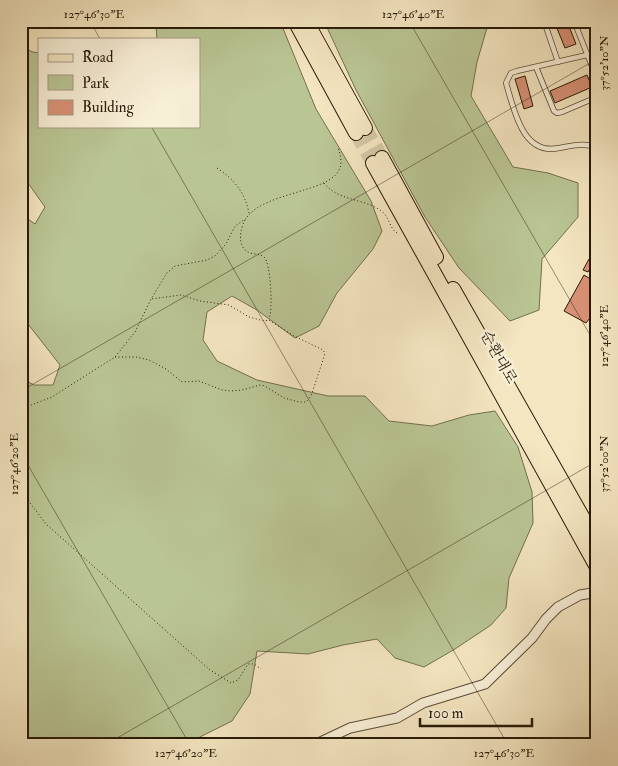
<svg xmlns="http://www.w3.org/2000/svg" width="618" height="766" font-family="'IM FELL Double Pica','Noto Serif KR',serif">
<style>
.green{fill:#bac594;stroke:#71704e}
.building{fill:#d89176;stroke:#281a08}
.lines{fill:none;stroke-linecap:round;stroke-linejoin:round}
.primary-tunnel{stroke:#d5c7a5;stroke-width:14;stroke-dasharray:14 7;stroke-linecap:butt}
.lane-casing{stroke:#5b4d36;stroke-width:6}
.street-casing{stroke:#5b4d36;stroke-width:11}
.primary-casing{stroke:#281a08;stroke-width:16}
.path{stroke:#281a08;stroke-width:1;stroke-dasharray:1 2.5;stroke-linecap:butt}
.lane{stroke:#f8efd7;stroke-width:4.5}
.street{stroke:#f8efd7;stroke-width:9}
.primary{stroke:#f4e6c1;stroke-width:14}
.ticks{fill:none;stroke:#281a08;stroke-width:1;stroke-opacity:0.45}
.labels{text-anchor:middle;stroke-width:5;stroke-linejoin:round;paint-order:stroke}
.street-label{font-size:15px;fill:#281a08;stroke:#f8efd7}
.neatline{fill:none;stroke:#281a08;stroke-width:2}
.ticks-label{font-size:12px;text-anchor:middle;fill:#281a08}
</style>
<rect width="100%" height="100%" fill="#f4e6c1"/>
<filter id="stains"><feTurbulence type="fractalNoise" baseFrequency=".004" numOctaves="4"/><feColorMatrix values="0 0 0 0 .2 0 0 0 0 .09 0 0 0 0 .02 0 0 0 .5 -.17"/></filter>
<radialGradient id="worn" r=".72"><stop offset=".6" stop-color="#630" stop-opacity="0"/><stop offset="1" stop-color="#630" stop-opacity=".3"/></radialGradient>
<!-- green -->
<g class="green">
<path d="M153,21h127l36,88 55,92 11,30 -9,18 -36,44 -18,33 -24,12 -38,-28 -25,-14 -25,16 -4,28 14,21 40,19 71,16h37l24,25 43,5 37,-11 26,-4 23,36 14,45 1,31 -24,55 -3,30 -15,17 -36,24 -31,18 -29,-9 -18,-19 -34,6 -35,9 -51,-3 -7,43 -18,27 -48,24h-163v-367l13,7h19l7,-20 -39,-50v-101l14,10 10,-17 -17,-24 -7,-29v-107l12,5 6,1v73h160v-87h-42l-1,-13z"/>
<path d="M324,21h165l-12,41 -6,34 42,71 35,6 30,10v34l-36,42 -3,51 -29,11 -51,-53 -34,-51 -69,-127z"/>
</g>
<!-- building -->
<g class="building">
<path d="M554,21h13l9,23 -11,4z"/>
<path d="M587,75l5,12 -37,16 -5,-12z"/>
<path d="M525,76l8,30 -9,3 -9,-30z"/>
<path d="M589,259l5,3 -6,10 -5,-2z"/>
<path d="M584,275l13,8v38l-7,-3 -4,5 -22,-12z"/>
</g>
<g class="lines">
<!-- primary-tunnel -->
<g class="primary-tunnel">
<path d="M365,128l17,30"/>
<path d="M356,133l17,30"/>
</g>
<defs>
<g id="lane">
<path d="M544,21l14,41"/>
<path d="M574,21l23,58"/>
<path d="M587,55l-70,16 -6,2 -5,10c8,26 16,73 53,65 13,-2 25,-6 38,0"/>
<path d="M536,67l18,44 3,2 5,-1 35,-15"/>
<path d="M597,269l-2,4 2,3"/>
</g>
<path id="street" d="M314,745l36,-17 47,-10 26,-15 62,-19 47,-46 14,-19 12,-12 22,-12 12,-2 5,-3"/>
<g id="primary">
<path d="M295,21l61,112"/>
<path d="M306,21l59,107"/>
<path d="M382,158l54,99"/>
<path d="M373,163l224,404"/>
<path d="M453,289l144,254"/>
</g>
</defs>
<!-- lane casing -->
<use href="#lane" class="lane-casing"/>
<!-- street casing -->
<use href="#street" class="street-casing"/>
<!-- primary casing -->
<use href="#primary" class="primary-casing"/>
<!-- path -->
<g class="path">
<path d="M217,168c18,12 28,25 32,45"/>
<path d="M324,183c14,18 38,15 56,27 10,6 9,20 19,24"/>
<path d="M247,217c19,-25 82,-25 92,-47 4,-7 1,-16 -1,-22"/>
<path d="M245,220c-5,9 -8,26 3,32 5,3 11,1 16,5 7,6 9,53 5,62"/>
<path d="M115,357h21l13,3 17,9 16,13 17,-1 23,9 9,1 11,-1 18,-5 5,1 19,12 15,4h7l5,-6 11,-33 3,-10 -2,-3 -29,-14 -25,-16 -5,1 -15,-4 -20,-12 -29,-4 -19,-6 -30,4"/>
<path d="M21,409l31,-12 63,-40 20,-25 16,-33 16,-26 8,-7 32,-6 8,-4 11,-12 9,-18 12,-8"/>
<path d="M21,484l9,19 16,21 164,146 21,13 7,-3 10,-16h6l7,5"/>
<path d="M21,736l11,9"/>
</g>
<!-- lane -->
<use href="#lane" class="lane"/>
<!-- street -->
<use href="#street" class="street"/>
<!-- primary -->
<use href="#primary" class="primary"/>
</g>
<!-- ticks -->
<path class="ticks" d="M90,21l10,18M409,21l188,326M151,126l357,619M21,391l576,-332M21,453l169,292M105,745l492,-284"/>
<g class="labels">
<!-- street labels -->
<g class="street-label">
<text transform="translate(499 357) rotate(61)" y="5">순환대로</text>
</g>
</g>
<!-- margin -->
<rect width="618" height="766" fill="none" stroke="#f4e6c1" stroke-width="55"/>
<!-- legend -->
<rect x="38" y="38" width="162" height="90" fill="#f8efd7" stroke="#a59a84"/>
<rect x="48" y="54" width="25" height="8" fill="#f4e6c1" stroke="#a59a84"/>
<text x="82" y="62" font-size="15" fill="#281a08">Road</text>
<rect x="48" y="75" width="25" height="15" fill="#bac594" stroke="#a59a84"/>
<text x="82" y="88" font-size="15" fill="#281a08">Park</text>
<rect x="48" y="100" width="25" height="15" fill="#d89176" stroke="#a59a84"/>
<text x="82" y="112" font-size="15" fill="#281a08">Building</text>
<!-- scale -->
<path d="M420 718v8h112v-8" fill="none" stroke="#281a08" stroke-width="2.5"/>
<text x="428" y="718" font-size="15" fill="#281a08" stroke="#f8efd7" stroke-width="4" paint-order="stroke">100 m</text>
<rect x="28" y="28" width="562" height="710" class="neatline"/>
<g class="ticks-label">
<text x="94" y="18">127°46'30"E</text>
<text x="413" y="18">127°46'40"E</text>
<text transform="translate(604 63) rotate(-90)" y="4">37°52'10"N</text>
<text transform="translate(604 336) rotate(-90)" y="4">127°46'40"E</text>
<text transform="translate(14 464) rotate(-90)" y="4">127°46'20"E</text>
<text transform="translate(604 464) rotate(-90)" y="4">37°52'00"N</text>
<text x="186" y="757">127°46'20"E</text>
<text x="504" y="757">127°46'30"E</text>
</g>
<rect width="100%" height="100%" filter="url(#stains)"/>
<rect width="100%" height="100%" fill="url(#worn)"/>
</svg>
